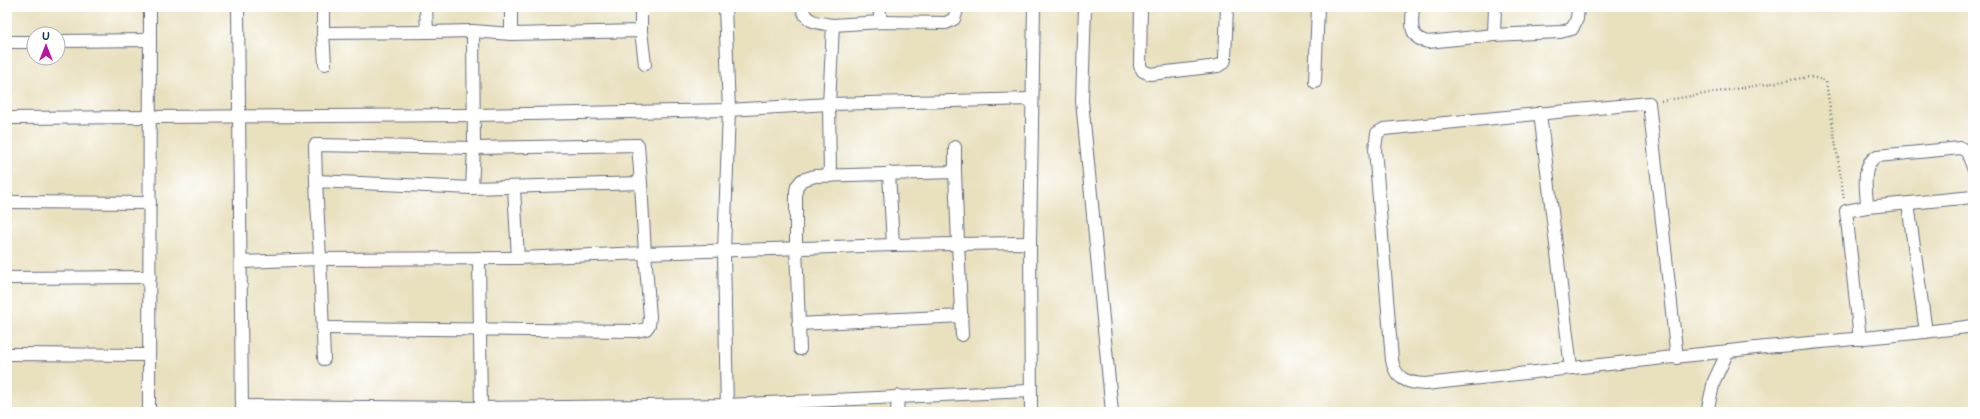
<svg xmlns="http://www.w3.org/2000/svg" width="1980" height="419" font-family="'Balsamiq Sans',sans-serif">
<style>
.lines{fill:none;stroke-linecap:round;stroke-linejoin:round}
.street-casing{stroke:#636d80;stroke-width:14}
.path{stroke:#636d80;stroke-width:2.5;stroke-dasharray:1 3;stroke-linecap:butt}
.street{stroke:#fff;stroke-width:12}
</style>
<rect width="100%" height="100%" fill="#fff"/>
<filter id="ink" filterUnits="userSpaceOnUse"><feTurbulence type="fractalNoise" baseFrequency=".025" numOctaves="2"/><feDisplacementMap in="SourceGraphic" scale="8" xChannelSelector="R" yChannelSelector="G"/><feConvolveMatrix kernelMatrix="1 2 1 2 8 2 1 2 1" color-interpolation-filters="sRGB"/></filter>
<filter id="wash" filterUnits="userSpaceOnUse"><feTurbulence type="fractalNoise" baseFrequency=".012" numOctaves="4" result="noise"/><feDisplacementMap in="SourceGraphic" scale="16" xChannelSelector="R" yChannelSelector="G"/><feGaussianBlur stdDeviation="0.9" result="paint"/><feColorMatrix in="noise" values="0 0 0 0 0 0 0 0 0 0 0 0 0 0 0 0 0 1.4 0 .05"/><feComposite in="paint" operator="in"/></filter>
<g filter="url(#wash)">
<rect width="100%" height="100%" fill="#e9e0be"/>
</g>
<g filter="url(#ink)">
<g class="lines">
<defs>
<g id="street">
<path d="M238,7l4,405"/>
<path d="M323,7v26l104,-1"/>
<path d="M426,7l1,25 46,-1 1,117 -2,40 -156,-7 4,78 198,-1 127,-5 -4,-70 -169,5"/>
<path d="M725,7l4,103 -5,141 3,161"/>
<path d="M802,7c3,16 17,16 31,18l-4,79 1,72"/>
<path d="M879,7l2,15"/>
<path d="M1085,7l-3,94 30,311"/>
<path d="M1141,7l-1,59 3,5 7,3 68,-8 6,-4 1,-3 2,-52"/>
<path d="M1413,7c-1,16 -5,31 15,35l66,-7 66,-3 12,-3 5,-10 1,-12"/>
<path d="M833,25l48,-3 65,1 8,-4 4,-12"/>
<path d="M473,31l38,3v-27"/>
<path d="M641,31l4,33"/>
<path d="M323,33l2,31"/>
<path d="M511,34l130,-3v-24"/>
<path d="M1494,35l1,-28"/>
<path d="M58,41l92,-1"/>
<path d="M7,42h27"/>
<path d="M1315,82l3,-75"/>
<path d="M1540,113l31,255"/>
<path d="M7,118l467,-3 255,-5 100,-6 203,-5"/>
<path d="M955,147v25"/>
<path d="M889,173l4,72"/>
<path d="M316,181l-1,-36 159,3 164,-3 3,38"/>
<path d="M514,188l4,70"/>
<path d="M7,202l143,1"/>
<path d="M1908,204l18,128"/>
<path d="M1867,207c0,-15 -7,-42 10,-51l84,-8 6,4 6,15"/>
<path d="M479,258l2,150"/>
<path d="M241,262l79,-3 4,100"/>
<path d="M7,278l143,-1"/>
<path d="M798,324l164,-8"/>
<path d="M323,328l314,3 9,-2 3,-4 1,-8 -5,-64 248,-8 137,-2"/>
<path d="M1860,339l-14,-128 21,-4 106,-10"/>
<path d="M800,349l-4,-101v-56l1,-6 5,-6 13,-4 140,-4 7,163"/>
<path d="M7,354l142,1"/>
<path d="M1677,358l-28,-255 -265,26 -7,4 -2,16 17,211c3,19 15,23 33,24 101,-11 203,-22 304,-33 81,-9 163,-14 244,-25"/>
<path d="M242,406l239,2 246,-3 303,-14"/>
<path d="M149,412l1,-405"/>
<path d="M897,412l1,-16"/>
<path d="M1031,412l-1,-169 4,-236"/>
<path d="M1707,412l7,-31 14,-30"/>
</g>
</defs>
<!-- street casing -->
<use href="#street" class="street-casing"/>
<!-- path -->
<path class="path" d="M1661,101l148,-24 11,2 6,3 18,117"/>
<!-- street -->
<use href="#street" class="street"/>
</g>
</g>
<!-- margin -->
<rect width="1980" height="419" fill="none" stroke="#fff" stroke-width="24"/>
<!-- north arrow -->
<g transform="translate(46 46)"><circle r="19" fill="#ffffff" stroke="#a4acbf"/>
<path d="M0-3L7 15L0 10L-7 15Z" fill="#b5179e"/>
<text y="-6" font-size="11" font-weight="bold" text-anchor="middle" fill="#1b2f5e">U</text>
</g>
</svg>
